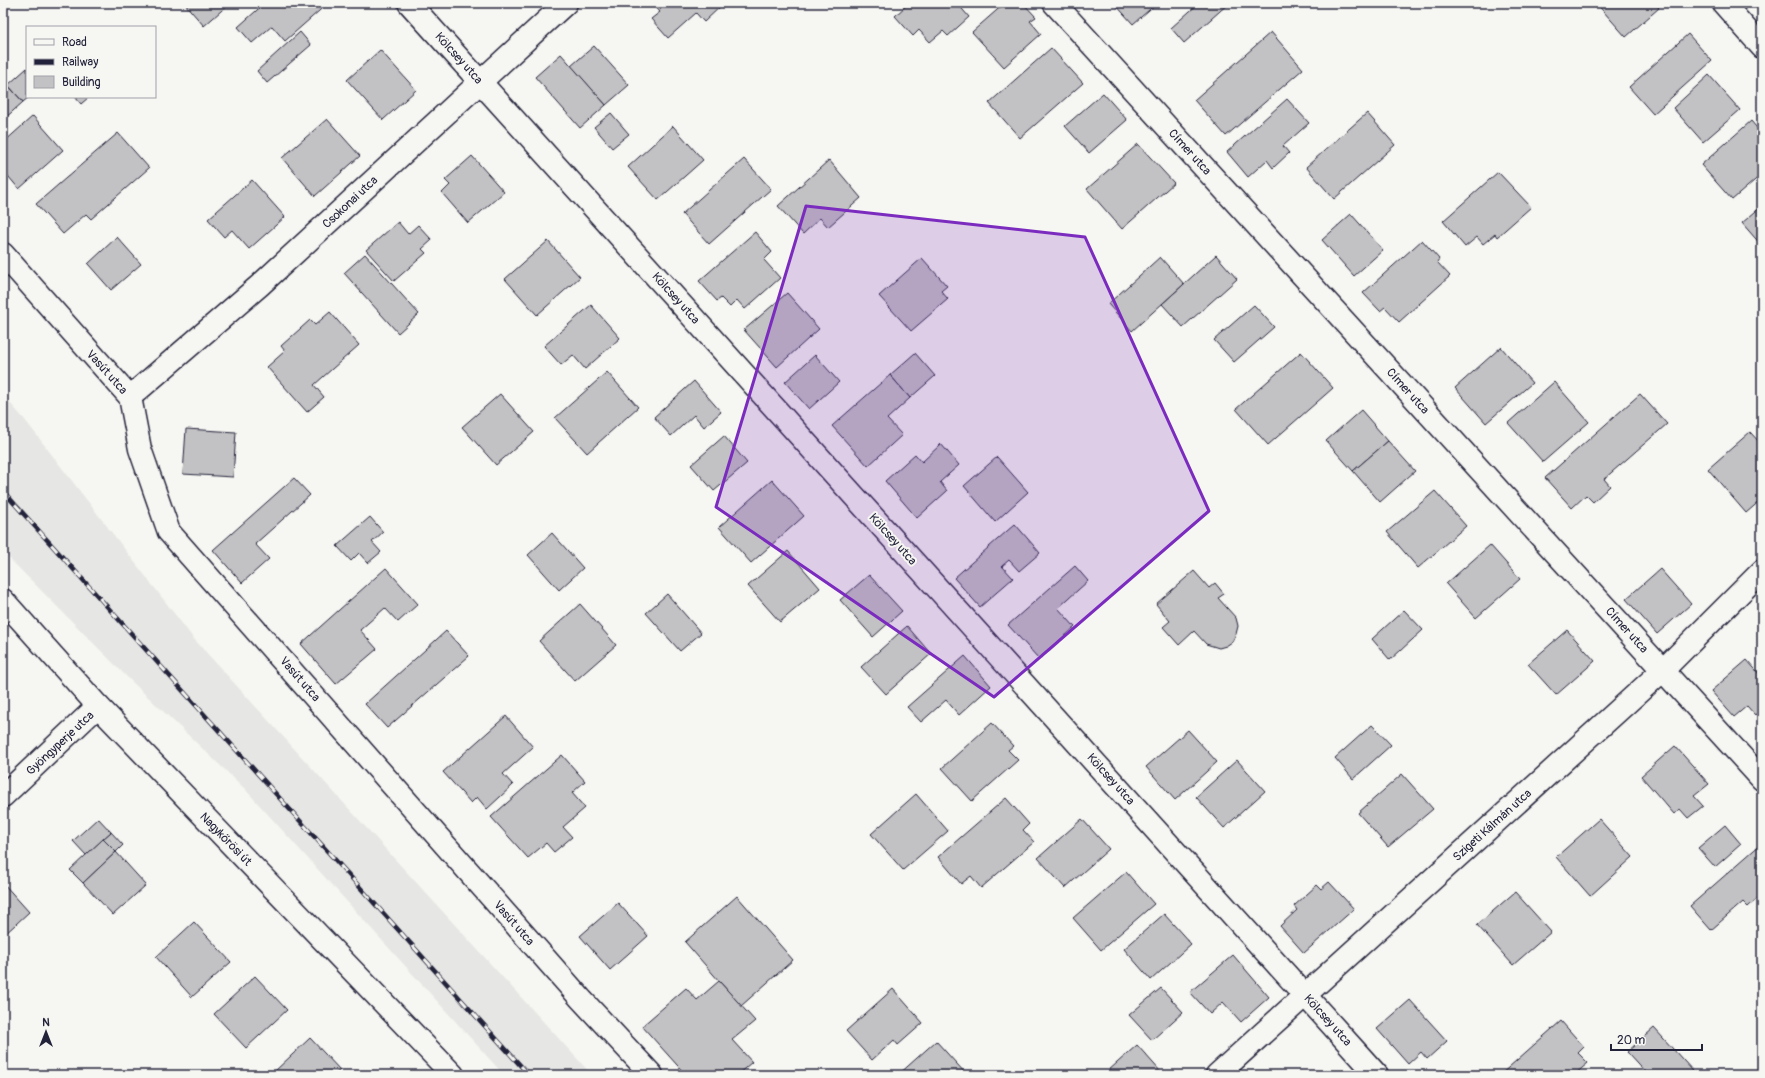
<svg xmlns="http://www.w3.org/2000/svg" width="1765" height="1078" font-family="Pangolin,sans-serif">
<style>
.built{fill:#e6e6e4}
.building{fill:#c2c2c4;stroke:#22223b}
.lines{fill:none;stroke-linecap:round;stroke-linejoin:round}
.street-casing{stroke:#22223b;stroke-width:25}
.secondary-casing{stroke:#22223b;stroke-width:25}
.street{stroke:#f6f6f2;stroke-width:22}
.secondary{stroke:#f6f6f2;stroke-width:22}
.rail-casing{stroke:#22223b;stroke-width:4.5}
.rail{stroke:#f6f6f2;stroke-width:3;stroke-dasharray:9;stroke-linecap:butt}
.marked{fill:#7b2cbf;fill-opacity:0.2;stroke:#7b2cbf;stroke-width:3;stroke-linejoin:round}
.labels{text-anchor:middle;stroke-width:4;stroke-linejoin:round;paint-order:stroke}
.street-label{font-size:12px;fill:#22223b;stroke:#f6f6f2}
</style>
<rect width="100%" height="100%" fill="#f6f6f2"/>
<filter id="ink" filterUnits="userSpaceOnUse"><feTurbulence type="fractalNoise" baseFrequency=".025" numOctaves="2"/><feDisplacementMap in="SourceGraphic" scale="8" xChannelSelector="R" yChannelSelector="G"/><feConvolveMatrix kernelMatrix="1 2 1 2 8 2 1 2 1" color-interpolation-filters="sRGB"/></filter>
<g filter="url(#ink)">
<!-- built -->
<path class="built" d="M3,395l22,25 169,219 398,436h-88l-260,-287 -117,-111 -124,-125z"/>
<!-- building -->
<g class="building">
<path d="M184,3h46l-26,23z"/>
<path d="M265,3h63l-43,38 -13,-15 -20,17 -14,-16z"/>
<path d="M652,3h69l1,2 -18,17 -8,-9 -28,25 -17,-19 9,-7z"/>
<path d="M909,3h48l12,14 -21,19 -5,-5 -13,11 -11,-12 -6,6 -18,-20z"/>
<path d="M1005,3h18l13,14 -6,4 11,13 -37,33 -32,-35z"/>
<path d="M1114,3h43l-24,21z"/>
<path d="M1199,3h30l-45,40 -13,-15z"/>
<path d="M1596,3h59l4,5 -33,29z"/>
<path d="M300,32l11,13 -44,38 -10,-12z"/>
<path d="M1271,32l32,37 -77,67 -32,-36z"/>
<path d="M1688,34l24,27 -59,53 -24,-27z"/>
<path d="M594,46l35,39 -23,20 -35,-39z"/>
<path d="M1051,48l32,35 -63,55 -31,-35z"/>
<path d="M380,50l36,40 -33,30 -36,-40z"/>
<path d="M561,54l45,51 -26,23 -45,-51z"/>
<path d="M27,68v29h2l-6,5 -15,-17z"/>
<path d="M1709,75l31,35 -37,32 -30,-34z"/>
<path d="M3,80l20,22 -20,18z"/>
<path d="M1103,93l24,27 -38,33 -24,-27z"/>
<path d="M75,97h14l-8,7z"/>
<path d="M1287,99l22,24 -26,23 6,7 -16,15 -6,-8 -19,17 -21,-25z"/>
<path d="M611,113l18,21 -17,14 -18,-21z"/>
<path d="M1367,113l28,32 -61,54 -28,-32z"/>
<path d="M33,116l30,34 -44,39 -16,-19v-27z"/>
<path d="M327,119l33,37 -45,40 -33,-38z"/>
<path d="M1751,121l11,13v40l-30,26 -31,-35z"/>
<path d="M673,126l30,34 -45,40 -30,-33z"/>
<path d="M118,133l31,35 -58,51 -5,-5 -23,20 -27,-30z"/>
<path d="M1138,144l36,39 -52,46 -35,-40z"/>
<path d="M472,156l32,36 -36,31 -26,-30 8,-8 -5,-5z"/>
<path d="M744,159l27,30 -62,55 -27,-30z"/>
<path d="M829,160l32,38 -33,29 -8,-9 -17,16 -25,-28z"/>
<path d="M1498,172l33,35 -34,30 -2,-3 -12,10 -6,-7 -12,10 -22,-26z"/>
<path d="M252,180l33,37 -36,32 -17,-19 -8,7 -16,-18z"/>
<path d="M1762,206v40l-20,-23z"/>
<path d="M1351,214l32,36 -29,26 -32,-36z"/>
<path d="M398,222l10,12 10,-9 14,15 -10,9 4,4 -32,28 -28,-31z"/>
<path d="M755,232l17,20 -8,8 16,18 -35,31 -8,-9 -7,7 -9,-9 -4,3 -18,-20z"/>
<path d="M117,237l24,27 -30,26 -23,-26z"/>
<path d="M1422,240l17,19 -2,3 13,14 -51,46 -14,-15 -5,4 -17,-18z"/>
<path d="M548,241l32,36 -43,38 -32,-36z"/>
<path d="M365,254l54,60 -21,19 -54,-60z"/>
<path d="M1216,255l21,24 -54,48 -21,-23z"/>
<path d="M1160,257l24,27 -52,47 -24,-27z"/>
<path d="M922,258l25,28 -6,5 7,8 -37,32 -32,-35z"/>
<path d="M787,293l32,36 -42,38 -33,-37z"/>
<path d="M591,305l29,33 -35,31 -12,-14 -12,10 -17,-19z"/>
<path d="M1254,305l20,22 -40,35 -20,-22z"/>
<path d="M330,312l29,33 -45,40 10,12 -17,15 -40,-45 18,-16 -4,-5 29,-26 5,5z"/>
<path d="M1501,347l31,36 -46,40 -31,-35z"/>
<path d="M1301,352l32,36 -65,57 -32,-36z"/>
<path d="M915,353l20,23 -25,22 -20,-23z"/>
<path d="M815,355l24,27 -30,27 -24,-27z"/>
<path d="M607,372l31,35 -51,46 -32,-35z"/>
<path d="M890,375l20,23 -23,21 15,16 -34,31 -36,-40z"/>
<path d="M694,381l27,31 -17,15 -10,-12 -23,21 -17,-19z"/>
<path d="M1554,382l35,40 -46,40 -35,-39z"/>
<path d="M500,394l34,38 -38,33 -34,-38z"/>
<path d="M1640,394l27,30 -63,55 6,7 -17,16 -7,-7 -14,13 -27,-30z"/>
<path d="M1361,410l27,31 -35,30 -27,-30z"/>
<path d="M186,429l50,3 -3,45 -50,-3z"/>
<path d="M1750,432l12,13v54l-16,14 -38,-44z"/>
<path d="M724,436l23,27 -33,28 -23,-26z"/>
<path d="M1388,441l27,30 -35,31 -27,-31z"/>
<path d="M941,444l18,21 -19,17 7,9 -30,27 -32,-37 30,-27 7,8z"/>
<path d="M997,457l31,35 -33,30 -31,-36z"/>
<path d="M294,478l16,17 -55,49 14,15 -27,24 -29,-33z"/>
<path d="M772,480l32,36 -53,47 -32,-36z"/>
<path d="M1435,491l31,35 -48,42 -31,-36z"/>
<path d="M370,517l13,15 -11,10 9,10 -13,11 -9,-10 -8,8 -14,-15z"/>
<path d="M1015,524l25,29 -21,18 -10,-11 -7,6 11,12 -33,29 -26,-29z"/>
<path d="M552,533l31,35 -24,22 -31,-35z"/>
<path d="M1490,545l30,34 -44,39 -30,-34z"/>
<path d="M788,551l32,37 -40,34 -32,-36z"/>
<path d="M1075,566l13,15 -30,27 17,19 -36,32 -31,-34z"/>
<path d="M386,568l32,36 -20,18 -13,-14 -25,22 17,19 -41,35 -35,-40z"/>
<path d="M1660,569l31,35 -34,30 -31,-35z"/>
<path d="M1194,571l15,17 6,-5 9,11 -6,4 18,20 2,8 -2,8 -4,8 -6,4 -7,2 -13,-4 -12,-13 -15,14 -16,-18 7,-6 -14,-17z"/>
<path d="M869,575l33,36 -29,26 -33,-37z"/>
<path d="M667,594l34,39 -21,18 -34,-38z"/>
<path d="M580,604l36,41 -41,36 -36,-40z"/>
<path d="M1404,610l19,20 -33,30 -18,-21z"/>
<path d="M907,626l24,28 -45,40 -25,-27z"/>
<path d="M1567,630l28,31 -39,34 -28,-31z"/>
<path d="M446,631l23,25 -82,72 -22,-24z"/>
<path d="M965,656l26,30 -32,29 -13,-15 -25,22 -14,-15z"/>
<path d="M1747,660l15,17v31l-7,7 -8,-9 -13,11 -23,-26z"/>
<path d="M506,716l27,31 -30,27 10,11 -26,24 -10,-12 -6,6 -28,-31z"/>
<path d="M992,723l21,23 -5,4 10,10 -46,41 -30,-33z"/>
<path d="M1372,725l19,20 -38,34 -18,-21z"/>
<path d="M1188,730l29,32 -42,38 -29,-33z"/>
<path d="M1675,746l34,38 -15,12 9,10 -15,12 -8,-9 -6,5 -33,-38z"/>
<path d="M562,755l23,26 -13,12 13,15 -22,19 9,10 -18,15 -8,-9 -18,15 -37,-41z"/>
<path d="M1237,760l28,31 -41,37 -28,-31z"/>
<path d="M1402,774l31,35 -45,38 -30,-34z"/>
<path d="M916,794l32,37 -45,39 -32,-36z"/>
<path d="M1006,798l23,26 -6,6 11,12 -53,46 -10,-12 -10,8 -23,-27z"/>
<path d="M98,818l13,14 -25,23 -13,-14z"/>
<path d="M1082,819l27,30 -44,39 -27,-30z"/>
<path d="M1599,819l34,38 -43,39 -34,-39z"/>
<path d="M1725,825l16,19 -26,23 -17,-19z"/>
<path d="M111,832l12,13 -7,7 -13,-13z"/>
<path d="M103,839l13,13 -33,31 -13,-13z"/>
<path d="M1762,843v51l-14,13 -5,-5 -32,28 -21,-24z"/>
<path d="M116,852l30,33 -33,30 -30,-32z"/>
<path d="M1126,872l28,32 -53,46 -28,-32z"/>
<path d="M1329,882l25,27 -50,44 -24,-27 17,-16 -3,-4 23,-21 4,4z"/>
<path d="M3,883l26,29 -26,24z"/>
<path d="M1515,892l36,40 -38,33 -36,-40z"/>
<path d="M737,896l56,64 -52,46 -56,-64z"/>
<path d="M618,903l30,33 -38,34 -30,-34z"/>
<path d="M1164,914l27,30 -40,36 -27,-31z"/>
<path d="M194,922l37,40 -39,35 -36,-40z"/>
<path d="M1233,955l36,42 -28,25 -18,-20 -13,12 -20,-22z"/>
<path d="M255,976l32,34 -41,38 -32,-34z"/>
<path d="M719,981l36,40 -23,19 20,22 -15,13h-51l-44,-49 44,-38 11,12z"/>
<path d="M1161,988l22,24 -31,28 -23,-25z"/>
<path d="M893,989l30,34 -25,22 -4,-5 -22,20 -26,-29z"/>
<path d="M1410,1000l37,41 -20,18 -6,-7 -13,12 -31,-35z"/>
<path d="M1561,1021l23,26 -6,6 10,10 -14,12h-74z"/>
<path d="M1654,1028l39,43 -4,4h-41l-21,-23z"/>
<path d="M310,1038l30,32 -6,5h-55l-4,-4z"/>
<path d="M936,1041l31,34h-69z"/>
<path d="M1137,1045l24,27 -3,3h-47l-3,-4z"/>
</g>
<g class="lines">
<defs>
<g id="street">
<path d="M409,3l968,1072"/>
<path d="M1054,3l708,776"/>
<path d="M1723,3l39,44"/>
<path d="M3,254l127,143 10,52 29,83 412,467 71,76"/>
<path d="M130,397l130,-112 306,-282"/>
<path d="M3,796l95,-90"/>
<path d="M1217,1075l446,-405 99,-99"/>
</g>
<path id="secondary" d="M3,600l95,106 355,369"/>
</defs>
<!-- street casing -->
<use href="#street" class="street-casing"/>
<!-- secondary casing -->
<use href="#secondary" class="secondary-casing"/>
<!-- street -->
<use href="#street" class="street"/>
<!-- secondary -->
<use href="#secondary" class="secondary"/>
<defs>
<path id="rail" d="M3,491l526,584"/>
</defs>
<!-- rail casing -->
<use href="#rail" class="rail-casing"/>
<!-- rail -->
<use href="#rail" class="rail"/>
</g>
</g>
<!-- marked area -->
<path class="marked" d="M806,206l279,31 124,274 -215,186 -278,-190z"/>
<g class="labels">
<!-- street labels -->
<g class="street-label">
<text transform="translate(459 58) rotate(48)" y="4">Kölcsey utca</text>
<text transform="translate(1190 152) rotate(48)" y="4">Címer utca</text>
<text transform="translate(350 202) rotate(-43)" y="4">Csokonai utca</text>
<text transform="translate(676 298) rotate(48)" y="4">Kölcsey utca</text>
<text transform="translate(107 372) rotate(48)" y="4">Vasút utca</text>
<text transform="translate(1408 391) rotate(48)" y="4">Címer utca</text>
<text transform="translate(893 539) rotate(48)" y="4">Kölcsey utca</text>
<text transform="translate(1627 630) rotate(48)" y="4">Címer utca</text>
<text transform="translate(300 679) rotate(49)" y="4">Vasút utca</text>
<text transform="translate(60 743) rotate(-43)" y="4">Gyöngyperje utca</text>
<text transform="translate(1111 779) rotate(48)" y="4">Kölcsey utca</text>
<text transform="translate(1492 825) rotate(-42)" y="4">Szigeti Kálmán utca</text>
<text transform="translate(226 839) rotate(46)" y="4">Nagykőrösi út</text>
<text transform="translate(514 923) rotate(49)" y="4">Vasút utca</text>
<text transform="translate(1328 1020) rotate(48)" y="4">Kölcsey utca</text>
</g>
</g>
<!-- margin -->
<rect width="1765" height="1078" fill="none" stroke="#f6f6f2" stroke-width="16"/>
<rect x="8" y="8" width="1749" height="1062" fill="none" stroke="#22223b" stroke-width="1.5" filter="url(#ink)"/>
<!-- legend -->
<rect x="26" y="26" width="130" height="72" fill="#f6f6f2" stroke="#a1a1a9"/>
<rect x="34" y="39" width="20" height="6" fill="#f6f6f2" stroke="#a1a1a9"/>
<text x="62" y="46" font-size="12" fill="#22223b">Road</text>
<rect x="34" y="59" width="20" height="6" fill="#22223b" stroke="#a1a1a9"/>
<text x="62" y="66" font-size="12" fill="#22223b">Railway</text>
<rect x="34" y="76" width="20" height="12" fill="#c2c2c4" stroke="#a1a1a9"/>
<text x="62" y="86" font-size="12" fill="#22223b">Building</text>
<!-- north arrow -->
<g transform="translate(46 1032)" stroke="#f6f6f2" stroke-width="3" paint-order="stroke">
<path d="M0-3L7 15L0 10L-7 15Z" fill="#22223b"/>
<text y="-6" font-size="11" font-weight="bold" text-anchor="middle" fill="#22223b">N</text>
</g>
<!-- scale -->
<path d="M1611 1044v6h91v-6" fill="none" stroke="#22223b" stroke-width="2"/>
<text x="1617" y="1044" font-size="12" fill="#22223b" stroke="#f6f6f2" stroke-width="3" paint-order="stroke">20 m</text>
</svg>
